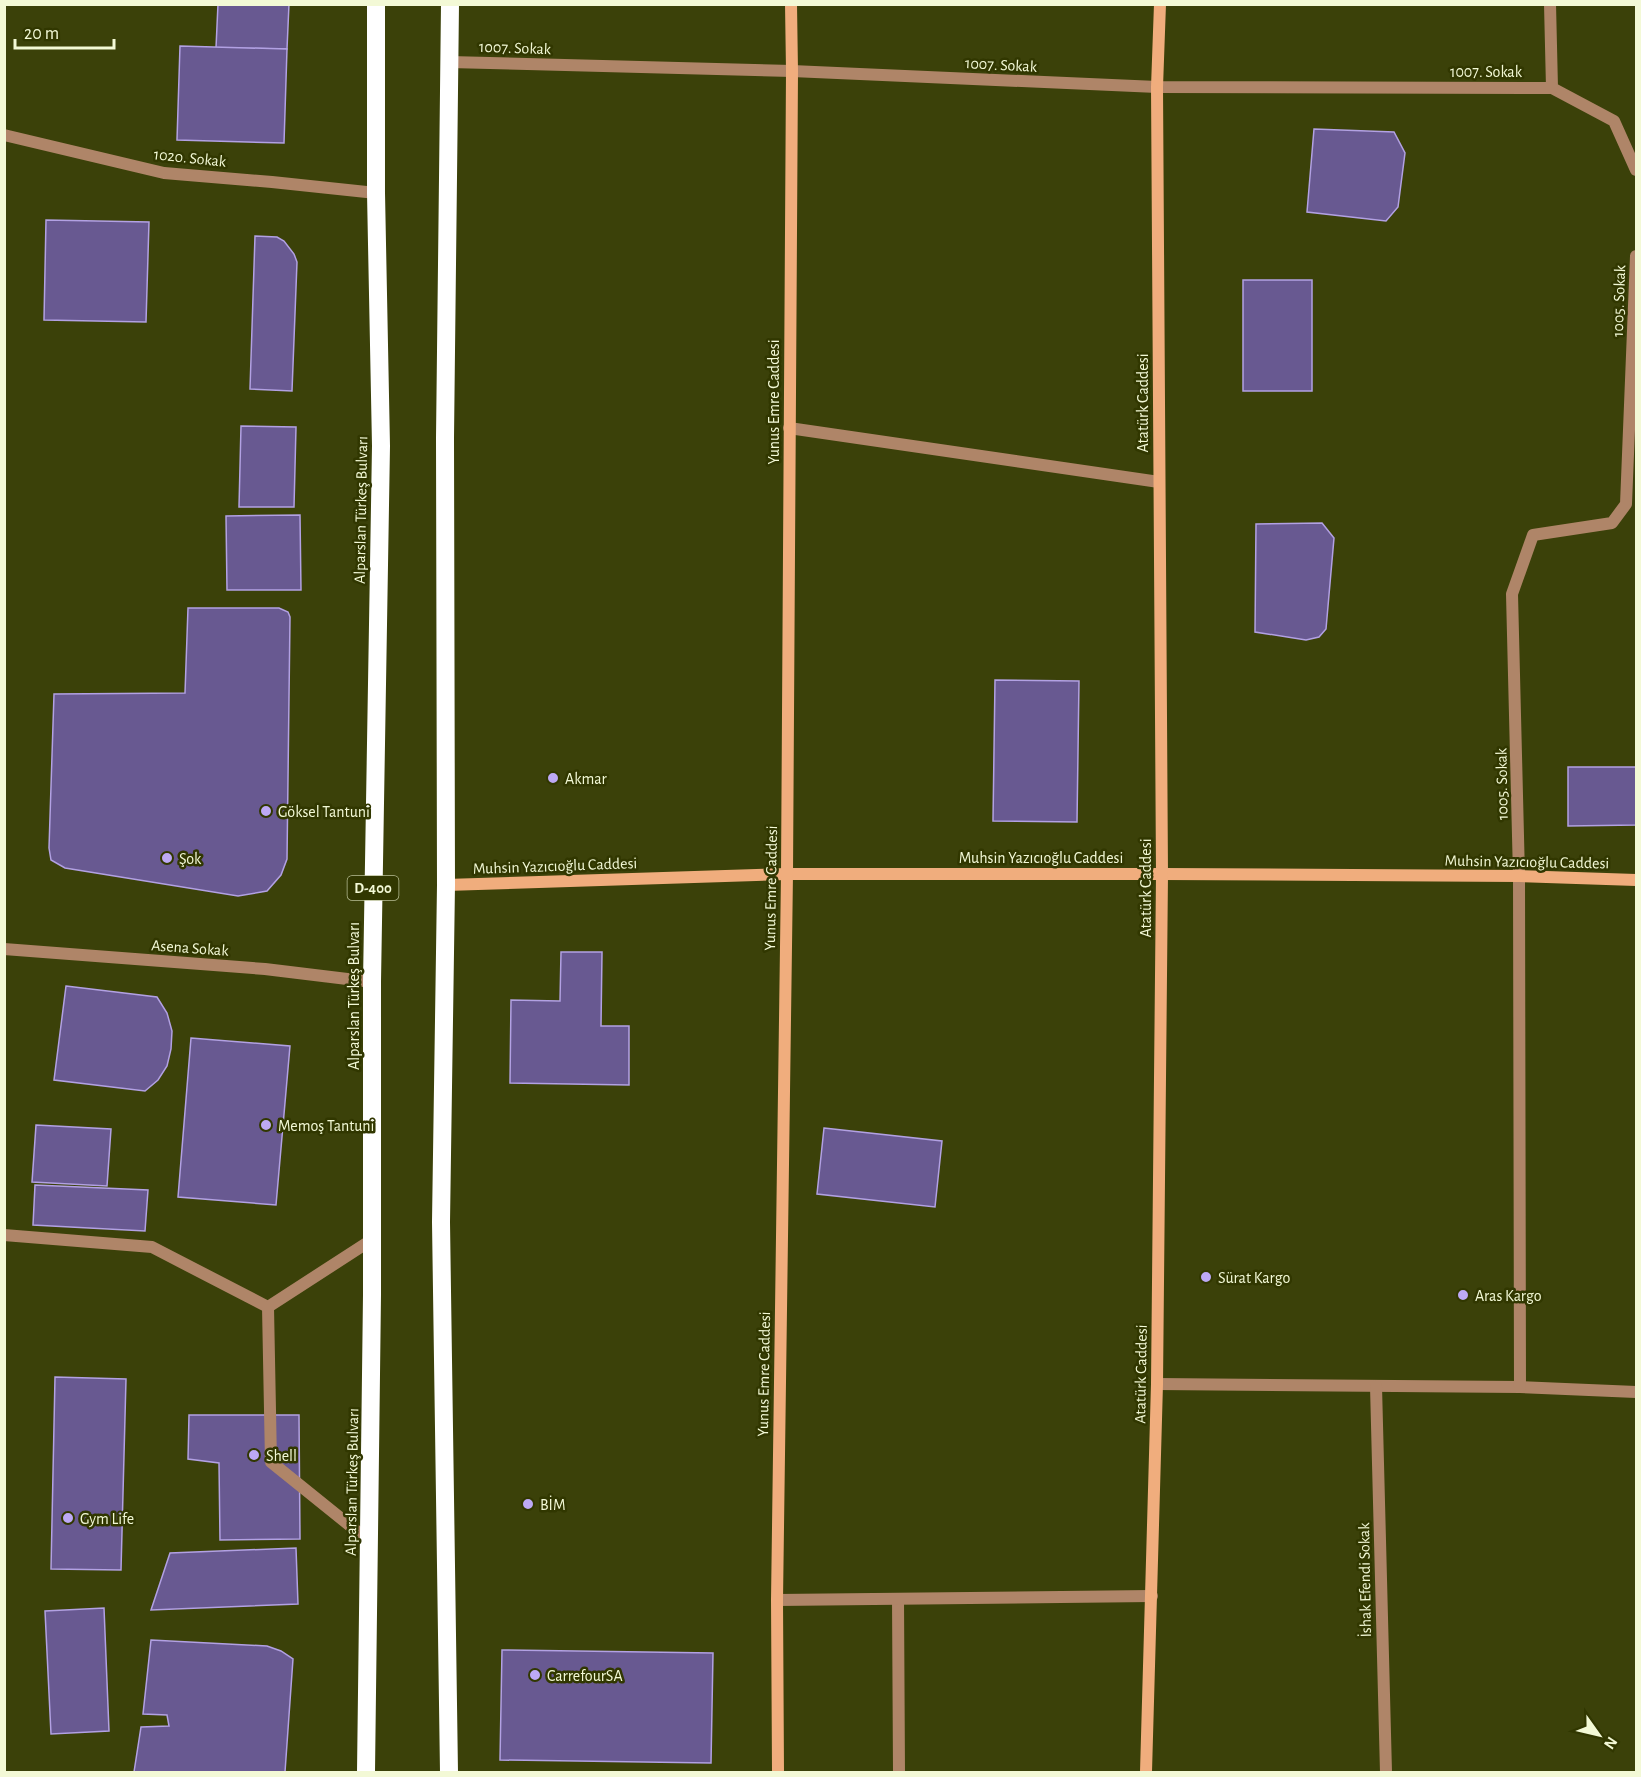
<svg xmlns="http://www.w3.org/2000/svg" width="1641" height="1777" font-family="'Alegreya Sans',sans-serif">
<style>
.building{fill:#685991;stroke:#b2a1e3;stroke-width:1.5}
.lines{fill:none;stroke-linecap:round;stroke-linejoin:round}
.lane{stroke:#af8568;stroke-width:12}
.street{stroke:#af8568;stroke-width:12}
.secondary{stroke:#f0ad7d;stroke-width:12}
.highway{stroke:#fff;stroke-width:18}
.poi-dot{fill:#bda9f5;stroke:#313700;stroke-width:2}
.labels{text-anchor:middle;stroke-width:5;stroke-linejoin:round;paint-order:stroke}
.shield{fill:#313700;stroke:#b9bf96;stroke-width:1.5}
.shield-label{font-size:15px;font-weight:bold;fill:#f3f9d6}
.street-label{font-size:16px;fill:#f3f9d6;stroke:#313700}
.poi-label{font-size:16px;fill:#f3f9d6;stroke:#313700;text-anchor:start}
</style>
<rect width="100%" height="100%" fill="#3b4109"/>
<!-- building -->
<g class="building">
<path d="M218,4h71l-2,45 -71,-1z"/>
<path d="M180,46l107,3 -3,94 -107,-3z"/>
<path d="M1314,129l80,3 11,21 -7,54 -12,14 -79,-9z"/>
<path d="M46,220l103,2 -3,100 -102,-2z"/>
<path d="M255,236l22,1 7,4 10,13 3,8 -5,129 -42,-2z"/>
<rect x="1243" y="280" width="69" height="111"/>
<path d="M241,426l55,1 -2,80h-55z"/>
<path d="M300,515l1,75h-74l-1,-74z"/>
<path d="M1322,523l12,15 -8,91 -7,8 -13,3 -51,-8 1,-108z"/>
<path d="M188,608h91l9,4 2,5 -3,242 -6,16 -14,16 -29,5 -173,-28 -14,-8 -2,-12 5,-154 131,-1z"/>
<path d="M995,680l84,1 -2,141 -84,-1z"/>
<path d="M1568,767h68v58l-68,1z"/>
<path d="M561,952h41l-1,74h28v59l-119,-2 1,-83 49,1z"/>
<path d="M66,986l91,11 10,16 5,18 -1,18 -4,17 -9,14 -13,11 -91,-11z"/>
<path d="M191,1038l99,8 -14,159 -98,-8z"/>
<path d="M36,1125l75,4 -4,57 -75,-4z"/>
<path d="M824,1128l118,13 -7,66 -118,-13z"/>
<path d="M35,1185l113,5 -3,41 -112,-6z"/>
<path d="M55,1377l71,2 -5,191 -70,-1z"/>
<path d="M189,1415h110l1,124 -80,1 -1,-77 -31,-4z"/>
<path d="M296,1548l2,56 -147,6 19,-57z"/>
<path d="M104,1608l5,123 -58,3 -6,-123z"/>
<path d="M151,1640l116,6 14,5 12,8 -8,113h-151l7,-45 28,-1 -2,-11 -24,-1z"/>
<path d="M502,1650l211,3 -2,110 -211,-3z"/>
</g>
<g class="lines">
<!-- lane -->
<g class="lane">
<path d="M789,428l370,54"/>
<path d="M4,1235l148,12 116,60"/>
<path d="M369,1541l-98,-79 -3,-155 105,-68"/>
</g>
<!-- street -->
<g class="street">
<path d="M1550,4l2,84 62,33 22,49"/>
<path d="M449,62l343,9 365,16 395,1"/>
<path d="M4,135l160,38 108,9 104,11"/>
<path d="M4,949l261,20 107,13"/>
<path d="M1157,1384l363,3 116,5"/>
<path d="M1376,1386l10,386"/>
<path d="M1520,1387l-1,-511 -7,-282 21,-59 79,-12 14,-19 10,-248"/>
<path d="M898,1599l1,173"/>
<path d="M777,1600l375,-4"/>
</g>
<!-- secondary -->
<g class="secondary">
<path d="M446,885l341,-11h375l357,2 117,4"/>
<path d="M778,1772l-1,-172 10,-726 5,-803 -1,-67"/>
<path d="M1146,1772l11,-388 5,-510 -5,-787 3,-83"/>
</g>
<!-- highway -->
<g class="highway">
<path d="M366,1772l6,-477v-313l9,-536 -5,-253v-189"/>
<path d="M449,1772l-8,-550 5,-337 -1,-447 5,-434"/>
</g>
</g>
<!-- markers -->
<g class="poi-dot">
<circle cx="553" cy="778" r="6"/>
<circle cx="266" cy="811" r="6"/>
<circle cx="167" cy="858" r="6"/>
<circle cx="266" cy="1125" r="6"/>
<circle cx="1206" cy="1277" r="6"/>
<circle cx="1463" cy="1295" r="6"/>
<circle cx="254" cy="1455" r="6"/>
<circle cx="528" cy="1504" r="6"/>
<circle cx="68" cy="1518" r="6"/>
<circle cx="535" cy="1675" r="6"/>
</g>
<g class="labels">
<!-- shield labels -->
<rect class="shield" x="347.5" y="876" width="51" height="24" rx="4.5"/>
<g class="shield-label">
<text x="373" y="893">D-400</text>
</g>
<!-- street labels -->
<g class="street-label">
<text transform="translate(515 47) rotate(2)" y="6">1007. Sokak</text>
<text transform="translate(1001 64) rotate(3)" y="6">1007. Sokak</text>
<text x="1486" y="77">1007. Sokak</text>
<text transform="translate(190 157) rotate(6)" y="6">1020. Sokak</text>
<text transform="translate(1618 301) rotate(-88)" y="6">1005. Sokak</text>
<text transform="translate(773 402) rotate(-90)" y="6">Yunus Emre Caddesi</text>
<text transform="translate(1142 403) rotate(-90)" y="6">Atatürk Caddesi</text>
<text transform="translate(360 510) rotate(-89)" y="6">Alparslan Türkeş Bulvarı</text>
<text transform="translate(1501 784) rotate(-91)" y="6">1005. Sokak</text>
<text x="1041" y="863">Muhsin Yazıcıoğlu Caddesi</text>
<text transform="translate(1527 861) rotate(1)" y="6">Muhsin Yazıcıoğlu Caddesi</text>
<text transform="translate(555 865) rotate(-2)" y="6">Muhsin Yazıcıoğlu Caddesi</text>
<text transform="translate(770 888) rotate(-89)" y="6">Yunus Emre Caddesi</text>
<text transform="translate(1145 888) rotate(-90)" y="6">Atatürk Caddesi</text>
<text transform="translate(190 947) rotate(4)" y="6">Asena Sokak</text>
<text transform="translate(353 996) rotate(-90)" y="6">Alparslan Türkeş Bulvarı</text>
<text transform="translate(763 1374) rotate(-89)" y="6">Yunus Emre Caddesi</text>
<text transform="translate(1140 1374) rotate(-89)" y="6">Atatürk Caddesi</text>
<text transform="translate(351 1482) rotate(-89)" y="6">Alparslan Türkeş Bulvarı</text>
<text transform="translate(1364 1580) rotate(-91)" y="6">İshak Efendi Sokak</text>
</g>
<!-- poi labels -->
<g class="poi-label">
<text x="565" y="784">Akmar</text>
<text x="278" y="817">Göksel Tantuni</text>
<text x="179" y="864">Şok</text>
<text x="278" y="1131">Memoş Tantuni</text>
<text x="1218" y="1283">Sürat Kargo</text>
<text x="1475" y="1301">Aras Kargo</text>
<text x="266" y="1461">Shell</text>
<text x="540" y="1510">BİM</text>
<text x="80" y="1524">Gym Life</text>
<text x="547" y="1681">CarrefourSA</text>
</g>
</g>
<!-- border -->
<rect width="1641" height="1777" fill="none" stroke="#f3f9d6" stroke-width="12"/>
<!-- north arrow -->
<g transform="translate(1599 1735) rotate(124)" stroke="#313700" stroke-width="4.5" paint-order="stroke">
<path d="M0-4.5L10 22L0 15L-10 22Z" fill="#f3f9d6"/>
<text y="-9" font-size="16" font-weight="bold" text-anchor="middle" fill="#f3f9d6">N</text>
</g>
<!-- scale -->
<path d="M15 39v9h99v-9" fill="none" stroke="#f3f9d6" stroke-width="3"/>
<text x="24" y="39" font-size="18" fill="#f3f9d6" stroke="#313700" stroke-width="4.5" paint-order="stroke">20 m</text>
</svg>
